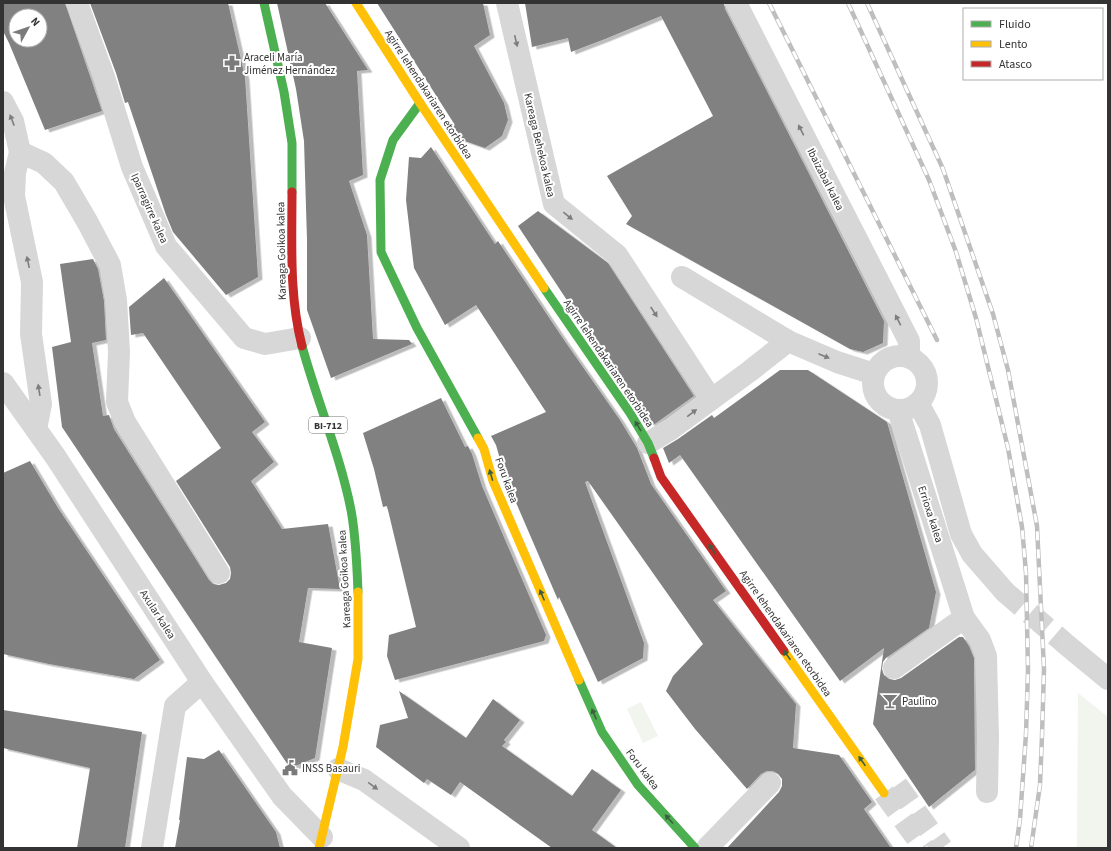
<svg xmlns="http://www.w3.org/2000/svg" width="1111" height="851" font-family="'Source Sans 3',sans-serif">
<style>
.green{fill:#f1f5ed}
.building{fill:#818181;fill-rule:evenodd;filter:url(#shadow)}
.lines{fill:none;stroke-linecap:round;stroke-linejoin:round}
.street-tunnel{stroke:#d6d6d6;stroke-width:22;stroke-dasharray:22 11;stroke-linecap:butt}
.secondary-tunnel{stroke:#d6d6d6;stroke-width:22;stroke-dasharray:22 11;stroke-linecap:butt}
.street{stroke:#d7d7d7;stroke-width:22}
.fast{stroke:#4caf50;stroke-width:9}
.slow{stroke:#ffc107;stroke-width:9}
.jam{stroke:#c62828;stroke-width:9}
.rail-casing{stroke:#bebebe;stroke-width:4.5}
.rail{stroke:#fff;stroke-width:3;stroke-dasharray:9;stroke-linecap:butt}
.oneway{fill:#7d7d7d}
.oneway2{fill:#3c5e3d}
.labels{text-anchor:middle;stroke-width:4;stroke-linejoin:round;paint-order:stroke}
.shield{fill:#fff;stroke:#707070;stroke-width:1}
.shield-label{font-size:10px;font-weight:bold;fill:#333}
.poi-label{font-size:11px;fill:#333;stroke:#fff;text-anchor:start}
.street-label{font-size:11px;fill:#333;stroke:#fff}
</style>
<defs>
<filter id="shadow"><feDropShadow dx="4.5" dy="2.5" stdDeviation="0" flood-color="#0004"/></filter>
</defs>
<rect width="100%" height="100%" fill="#fff"/>
<!-- green -->
<g class="green">
<path d="M1078,693l30,24v131h-31z"/>
<path d="M641,702l17,34 -15,7 -16,-34z"/>
</g>
<!-- building -->
<g class="building">
<path d="M3,3h62l37,108 -57,19 -36,-87 -6,-12zM16,16h24v24h-24z"/>
<path d="M90,3h138l17,74 13,200 -32,18 -53,-63 -7,-17 -38,-113 -3,1 -9,-30z"/>
<path d="M277,3h48l43,67 -11,1 6,104 -14,6 18,54 6,104 36,1 3,4 -81,34 -24,-68v-70l-3,-99 -8,-52z"/>
<path d="M377,3h106l7,32 -16,11 30,57 4,17 -6,16 -17,12 -26,-9 -9,-14 3,-3z"/>
<path d="M525,3h199l1,6 159,312 -1,22 -20,9 -13,-3 -224,-125 6,-8 -25,-40 106,-60 -52,-100 -56,23 -34,13 -3,-14 -36,9z"/>
<path d="M431,147l64,97 3,-3 66,99 56,80 17,28 14,36 75,107 -13,9 83,104 -3,44 46,7 33,47 -8,7 27,39h-164l52,-56 3,-6v-7l-4,-5 -5,-3h-6l-6,3 -14,15 -52,-60 -29,-38 7,-15 30,-32 -115,-163 -3,1 59,161 -1,15 -45,24 -39,-85 -1,3 -53,-123 -9,-32 -5,-9 55,-24 -70,-107 -31,20 -31,-57 -8,-68 3,-43 12,1z"/>
<path d="M538,211l70,52 86,133 -42,30 -12,-20 -56,-80 -66,-100z"/>
<path d="M93,259l5,10 6,32 2,39 -14,3 11,73 6,-1 5,14 95,151 4,4 6,1 7,-2 4,-4 1,-6 -1,-6 -54,-86 45,-33 -78,-115 -12,2 -2,-28 35,-29 101,144 -13,10 22,30 -23,19 31,48 46,-5 12,65 -32,-1 -9,54 33,6 -17,110 -25,10 -228,-341 -10,-80 19,-5 -11,-78z"/>
<path d="M780,370h28l79,52 49,170 -7,36 -43,30 -3,4 -1,7 2,6 5,4 6,1 6,-2 58,-41h4l6,9 5,12 1,112 -46,37 -56,-83 11,-76 -44,33 -160,-226 -11,8 -6,-15 15,-9 34,-24 2,3z"/>
<path d="M441,398l24,49 3,-1 4,8 10,32 64,149 -2,6 -149,39 -8,-24 2,-21 27,-8 -29,-121 -4,1 -9,-38 -11,-36z"/>
<path d="M30,461l28,47 102,152 -26,19 -85,-15 -46,-10v-181z"/>
<path d="M399,691l67,47 27,-39 27,21 -16,20 2,2 -4,4 70,50 20,-27 29,21 -29,40 25,18h-65l-92,-66 -9,13 -24,-16 -3,4 -48,-36 4,-22 28,-7z"/>
<path d="M3,710l139,22 -17,116h-48l13,-80 -87,-20z"/>
<path d="M219,750l57,82 4,16h-105l5,-28h-1l8,-63 17,2z"/>
</g>
<g class="lines">
<!-- street-tunnel -->
<g class="street-tunnel">
<path d="M1005,592l63,54"/>
<path d="M897,785l45,63"/>
</g>
<!-- secondary-tunnel -->
<path class="secondary-tunnel" d="M884,793l40,55"/>
<!-- street -->
<g class="street">
<path d="M77,3l27,74 28,90 34,79 78,92 21,6 35,-6"/>
<path d="M507,3l47,201 63,51 94,144"/>
<path d="M736,3l173,338v15"/>
<path d="M3,102l10,19 7,31 -5,21 -1,23 18,86 -1,52 10,70 -5,25"/>
<path d="M20,152l24,11 20,19 24,41 22,42 6,35 3,52 -2,50 8,20 94,151"/>
<path d="M682,277l106,64 49,21 37,12"/>
<circle cx="900" cy="383" r="27"/>
<path d="M3,383l52,73 147,226 80,114 40,41"/>
<path d="M918,403l12,22 31,109 11,20 33,38"/>
<path d="M648,443l23,-14 79,-58 38,-30"/>
<path d="M964,618l16,22 6,16 2,81 -1,55"/>
<path d="M1068,646l40,33"/>
<path d="M894,668l70,-50 -66,-208"/>
<path d="M338,769l26,11 95,68"/>
<path d="M152,848l23,-142 27,-24"/>
<path d="M707,848l63,-65"/>
</g>
<!-- fast -->
<g class="fast">
<path d="M264,3l20,89 8,51v49"/>
<path d="M420,103l-27,37 -13,40 1,72 36,76 61,110"/>
<path d="M544,288l86,125 18,30 6,15"/>
<path d="M302,346c15,55 38,108 49,164 5,27 6,55 7,82"/>
<path d="M579,680l23,52 36,53 57,63"/>
</g>
<!-- slow -->
<g class="slow">
<path d="M356,3l64,100 124,185"/>
<path d="M478,438l6,11 9,32 86,199"/>
<path d="M784,651l100,142"/>
<path d="M319,848l24,-101 15,-88v-67"/>
</g>
<!-- jam -->
<g class="jam">
<path d="M292,192c0,51 -3,104 10,154"/>
<path d="M654,458l7,19 123,174"/>
</g>
<defs>
<g id="rail">
<path d="M769,3l168,337"/>
<path d="M848,3l81,177 27,72 20,66 32,130 14,79 4,46 2,97 -2,64 -6,85 -4,29"/>
<path d="M867,3l76,166 50,145 15,56 29,156 7,143 -2,67 -2,49 -9,63"/>
</g>
</defs>
<!-- rail casing -->
<use href="#rail" class="rail-casing"/>
<!-- rail -->
<use href="#rail" class="rail"/>
</g>
<!-- one-way arrows -->
<defs><path id="oneway-solid" d="M-6-.8H1V-3.2L6.5 0L1 3.2V.8H-6Z"/></defs>
<g class="oneway">
<use href="#oneway-solid" transform="translate(516 41) rotate(77)"/>
<use href="#oneway-solid" transform="translate(12 120) rotate(-111)"/>
<use href="#oneway-solid" transform="translate(801 130) rotate(-117)"/>
<use href="#oneway-solid" transform="translate(568 216) rotate(39)"/>
<use href="#oneway-solid" transform="translate(28 262) rotate(-102)"/>
<use href="#oneway-solid" transform="translate(654 312) rotate(57)"/>
<use href="#oneway-solid" transform="translate(898 320) rotate(-117)"/>
<use href="#oneway-solid" transform="translate(824 356) rotate(23)"/>
<use href="#oneway-solid" transform="translate(39 390) rotate(-99)"/>
<use href="#oneway-solid" transform="translate(692 413) rotate(-37)"/>
<use href="#oneway-solid" transform="translate(373 786) rotate(36)"/>
</g>
<g class="oneway2">
<use href="#oneway-solid" transform="translate(638 426) rotate(-121)"/>
<use href="#oneway-solid" transform="translate(491 475) rotate(-106)"/>
<use href="#oneway-solid" transform="translate(712 549) rotate(-125)"/>
<use href="#oneway-solid" transform="translate(542 595) rotate(-113)"/>
<use href="#oneway-solid" transform="translate(787 655) rotate(-125)"/>
<use href="#oneway-solid" transform="translate(594 714) rotate(-113)"/>
<use href="#oneway-solid" transform="translate(862 761) rotate(-125)"/>
<use href="#oneway-solid" transform="translate(669 819) rotate(-132)"/>
</g>
<!-- icons -->
<defs>
<symbol id="pharmacy-bare" viewBox="-9 -9 18 18"><path d="M-2-6h4v4h4v4h-4v4h-4v-4h-4v-4h4Z" fill="#7a7a7a" stroke="#fff" stroke-width="2.5" paint-order="stroke"/></symbol>
<symbol id="bar-bare" viewBox="-9 -9 18 18"><path d="M-6-5H6L.8 .8V4.5H3.5V6h-7V4.5H-.8V.8Z" fill="#7a7a7a" stroke="#fff" stroke-width="2.5" paint-order="stroke"/></symbol>
<symbol id="civic-bare" viewBox="-9 -9 18 18"><path d="M-.6-6.5H3V-4.5H.6V-3L4-1V1h2V6H-6V1h2V-1L-.6-3ZM-1.2 2.5V6h2.4V2.5Z" fill="#7a7a7a" stroke="#fff" stroke-width="2.5" paint-order="stroke"/></symbol>
</defs>
<g fill-rule="evenodd">
<use href="#pharmacy-bare" x="221" y="52" width="22" height="22"/>
<use href="#bar-bare" x="879" y="690" width="22" height="22"/>
<use href="#civic-bare" x="279" y="757" width="22" height="22"/>
</g>
<g class="labels">
<!-- shield labels -->
<rect class="shield" x="309" y="417" width="38" height="16" rx="3"/>
<g class="shield-label">
<text x="328" y="429">BI-712</text>
</g>
<!-- poi labels -->
<g class="poi-label">
<text x="244" y="61">Araceli María<tspan x="244" dy="13">Jiménez Hernández</tspan></text>
<text x="902" y="705">Paulino</text>
<text x="302" y="772">INSS Basauri</text>
</g>
<!-- street labels -->
<g class="street-label">
<text transform="translate(429 94) rotate(57)" y="4">Agirre lehendakariaren etorbidea</text>
<text transform="translate(540 145) rotate(77)" y="4">Kareaga Behekoa kalea</text>
<text transform="translate(826 179) rotate(63)" y="4">Ibaizabal kalea</text>
<text transform="translate(150 208) rotate(66)" y="4">Iparragirre kalea</text>
<text transform="translate(281 251) rotate(-91)" y="4">Kareaga Goikoa kalea</text>
<text transform="translate(609 363) rotate(56)" y="4">Agirre lehendakariaren etorbidea</text>
<text transform="translate(507 480) rotate(70)" y="4">Foru kalea</text>
<text transform="translate(931 514) rotate(72)" y="4">Errioxa kalea</text>
<text transform="translate(344 579) rotate(-93)" y="4">Kareaga Goikoa kalea</text>
<text transform="translate(158 614) rotate(57)" y="4">Axular kalea</text>
<text transform="translate(786 633) rotate(55)" y="4">Agirre lehendakariaren etorbidea</text>
<text transform="translate(643 769) rotate(53)" y="4">Foru kalea</text>
</g>
</g>
<!-- border -->
<rect width="1111" height="851" fill="none" stroke="#333333" stroke-width="8"/>
<!-- legend -->
<rect x="963" y="8" width="140" height="72" fill="#ffffff" stroke="#adadad"/>
<rect x="971" y="21" width="20" height="6" fill="#4caf50" stroke="#adadad"/>
<text x="999" y="28" font-size="12" fill="#333333">Fluido</text>
<rect x="971" y="41" width="20" height="6" fill="#ffc107" stroke="#adadad"/>
<text x="999" y="48" font-size="12" fill="#333333">Lento</text>
<rect x="971" y="61" width="20" height="6" fill="#c62828" stroke="#adadad"/>
<text x="999" y="68" font-size="12" fill="#333333">Atasco</text>
<!-- north arrow -->
<g transform="translate(28 28) rotate(50)"><circle r="19" fill="#ffffff" stroke="#adadad"/>
<path d="M0-3L7 15L0 10L-7 15Z" fill="#7a7a7a"/>
<text y="-6" font-size="11" font-weight="bold" text-anchor="middle" fill="#333333">N</text>
</g>
</svg>
